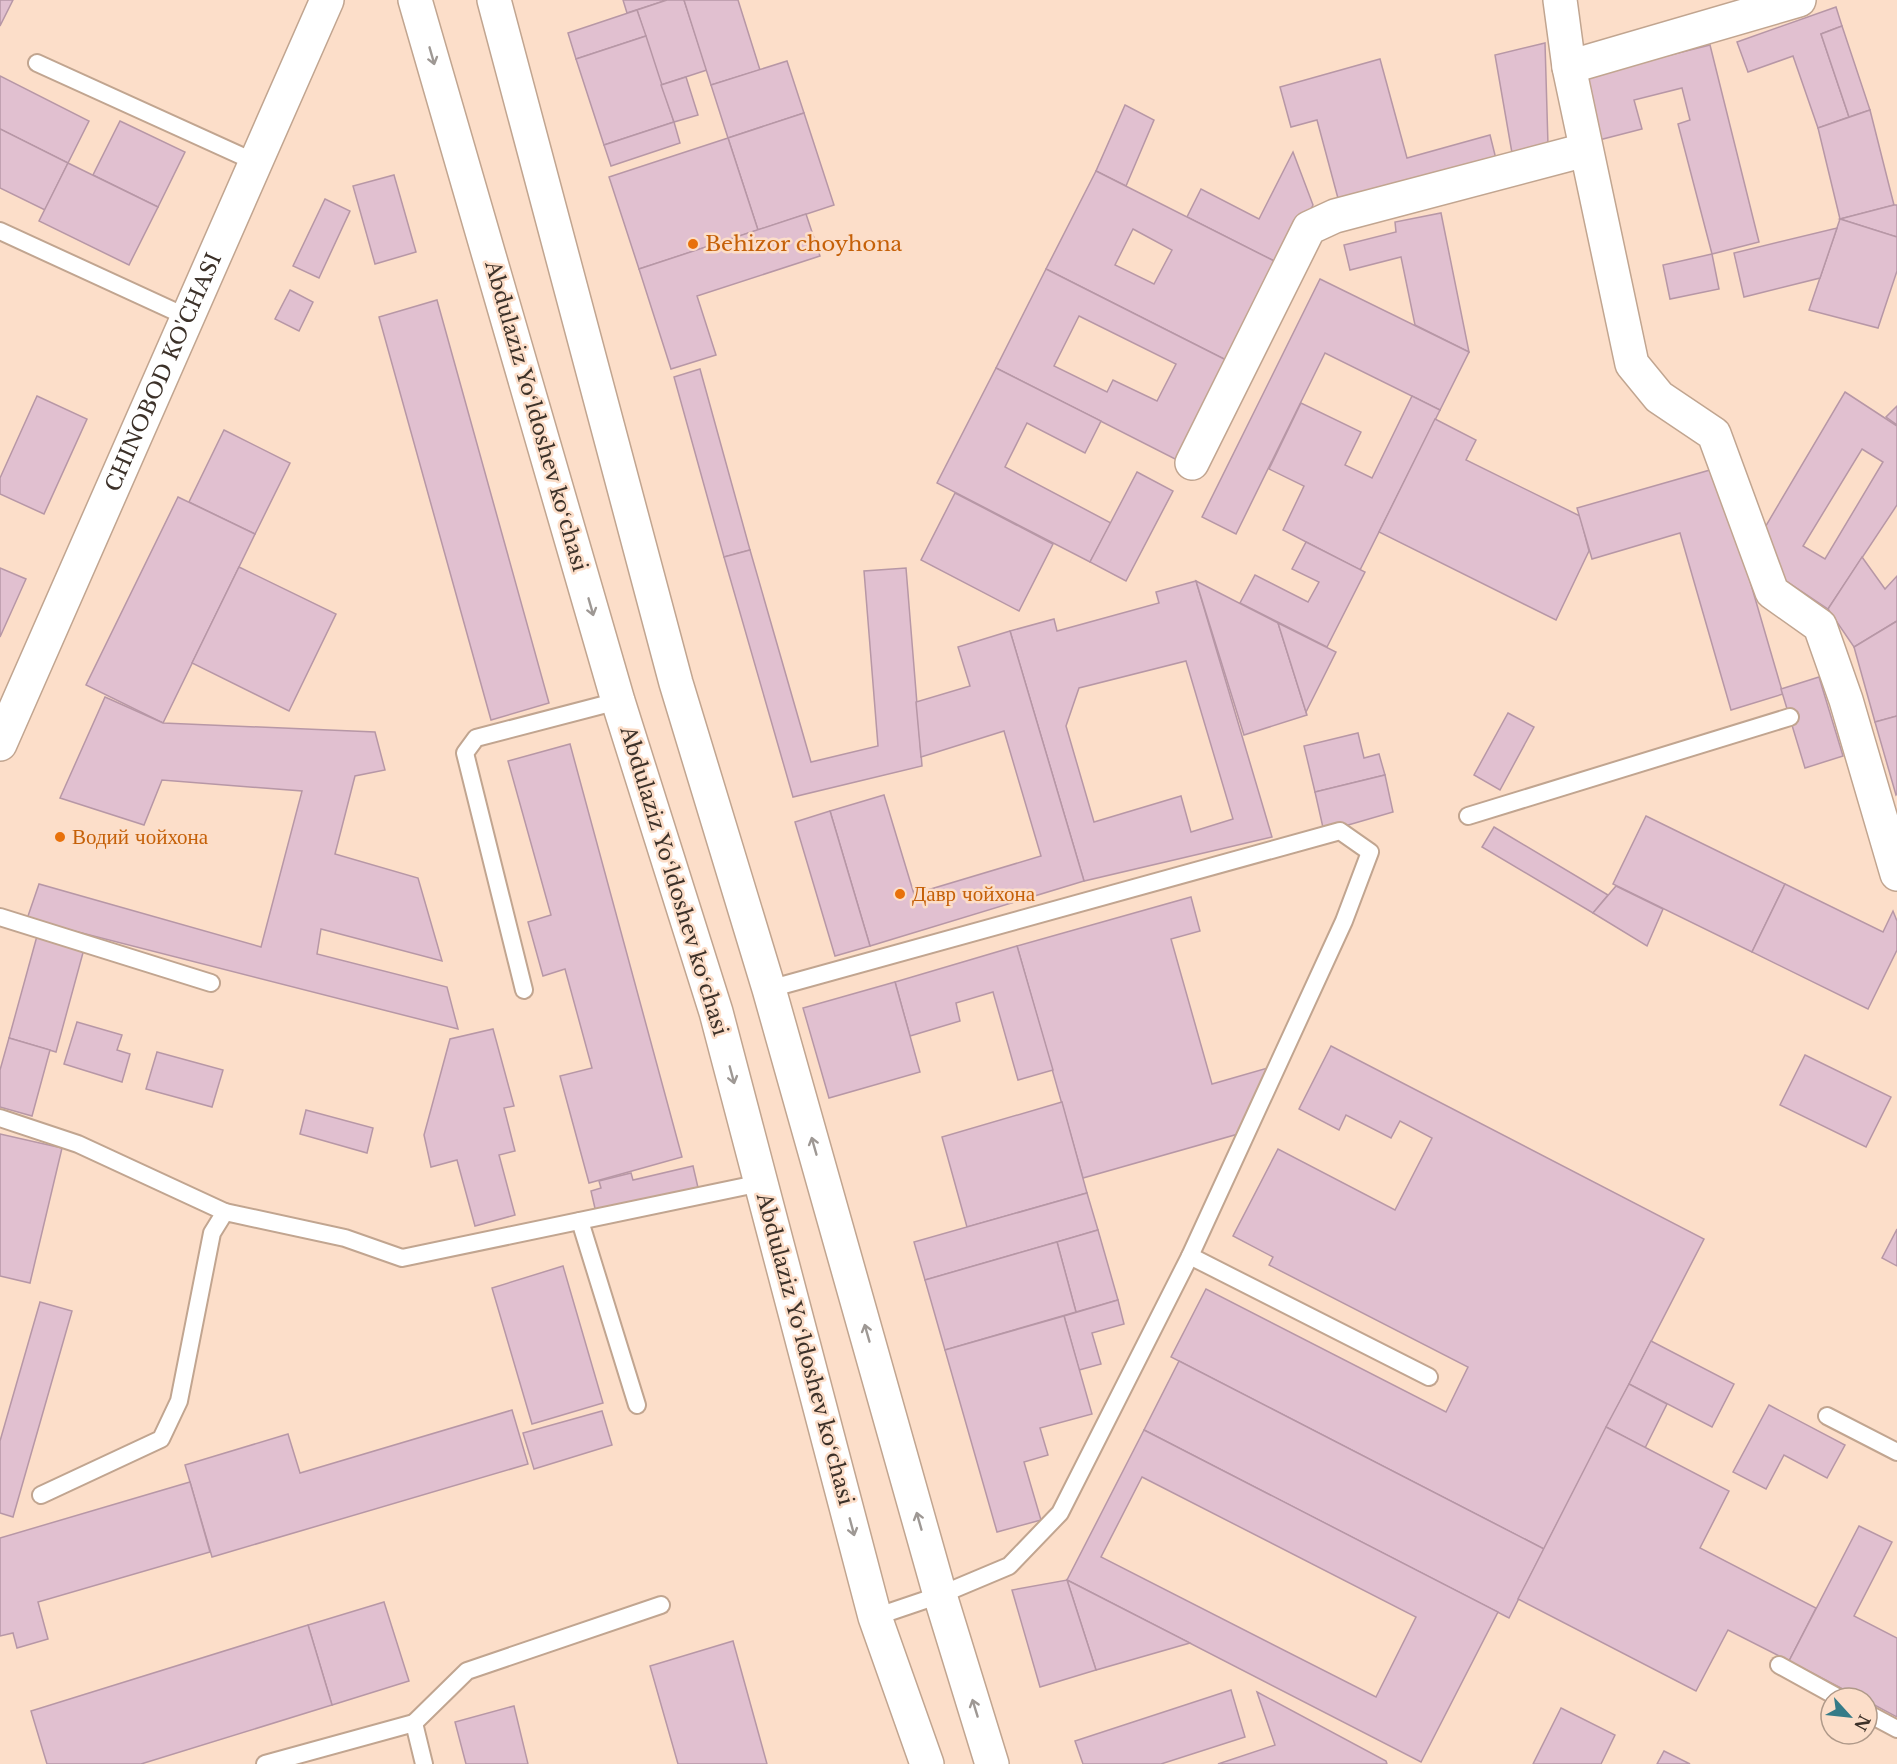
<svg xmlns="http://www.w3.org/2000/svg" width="1897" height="1764" font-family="'Libre Baskerville',serif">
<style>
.building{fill:#e1c0d0;stroke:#b797a6;stroke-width:1.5;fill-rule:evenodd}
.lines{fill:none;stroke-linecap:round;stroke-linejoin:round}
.lane-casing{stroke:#c1a590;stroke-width:20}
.street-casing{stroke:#c1a590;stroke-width:36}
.secondary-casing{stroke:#c1a590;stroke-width:36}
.lane{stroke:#fff;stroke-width:16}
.street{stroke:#fff;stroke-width:33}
.secondary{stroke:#fff;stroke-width:33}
.oneway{stroke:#9e9894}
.food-dot{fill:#e8710a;stroke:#fcdec9;stroke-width:2}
.labels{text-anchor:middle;stroke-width:5;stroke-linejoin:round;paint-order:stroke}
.food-label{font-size:21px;fill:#c56008;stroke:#fcdec9;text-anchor:start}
.street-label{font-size:21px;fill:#3c3129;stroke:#fcdec9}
</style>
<rect width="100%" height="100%" fill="#fcdec9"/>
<!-- building -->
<g class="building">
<path d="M0,0H13L0,26Z"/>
<path d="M623,0H667L627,13Z"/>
<path d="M667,0H684L707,70L661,85L637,10Z"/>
<path d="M684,0H738L760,70L711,85Z"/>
<path d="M1836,7L1842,26L1821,34L1849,117L1818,128L1793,56L1748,72L1737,42Z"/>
<path d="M637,10L646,36L576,59L568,33Z"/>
<path d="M1842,26L1870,110L1849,117L1821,34Z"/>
<path d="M646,36L674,122L604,145L576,59Z"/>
<path d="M1545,43L1548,145L1512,153L1495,55Z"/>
<path d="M1710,45L1759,242L1712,254L1678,124L1690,120L1682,88L1634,100L1642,129L1599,140L1582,77Z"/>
<path d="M1380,59L1407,158L1490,135L1496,159L1339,202L1317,120L1291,127L1280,87Z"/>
<path d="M787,61L804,113L728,138L711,85Z"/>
<path d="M0,76L89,121L68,163L0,129Z"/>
<path d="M686,77L698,115L674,122L661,85Z"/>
<path d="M1125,105L1154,120L1126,186L1096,171Z"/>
<path d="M1870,110L1894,205L1840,219L1818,128Z"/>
<path d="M804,113L834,205L758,230L728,138Z"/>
<path d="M120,121L185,152L158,207L93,175Z"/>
<path d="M674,122L680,143L611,166L604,145Z"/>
<path d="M0,129L68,163L45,210L0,188Z"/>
<path d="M728,138L758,230L639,269L609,177Z"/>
<path d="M1293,152L1313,205L1282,265L1187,217L1201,189L1259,219Z"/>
<path d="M68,163L158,207L129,265L39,221Z"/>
<path d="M1096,171L1282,265L1232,363L1046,269ZM1133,229L1172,250L1154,284L1115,265Z"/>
<path d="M394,175L416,252L375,264L353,186Z"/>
<path d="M325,199L350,211L319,278L293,266Z"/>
<path d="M1894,205H1897V237L1840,219Z"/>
<path d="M1441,213L1469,352L1415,325L1401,257L1350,270L1344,245L1396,232L1395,222Z"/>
<path d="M806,214L820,256L697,296L716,355L671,369L639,269Z"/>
<path d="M1840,219L1897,237V271L1878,328L1809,310Z"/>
<path d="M1837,228L1820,278L1744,297L1734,253Z"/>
<path d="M1712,254L1719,289L1670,299L1663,265Z"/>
<path d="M1046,269L1232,363L1181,462L996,368ZM1079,316L1176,364L1157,401L1113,380L1107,392L1054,366Z"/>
<path d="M1320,279L1469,352L1440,410L1325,353L1236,534L1202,517Z"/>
<path d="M290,290L313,302L299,331L275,319Z"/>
<path d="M437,300L549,703L491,720L379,317Z"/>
<path d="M996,368L1101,421L1085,453L1027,423L1005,467L1111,523L1090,562L937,483Z"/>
<path d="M700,369L750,550L724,557L674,377Z"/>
<path d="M1845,392L1897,426V505L1828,609L1777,575L1764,529ZM1862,449L1883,462L1825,559L1803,546Z"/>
<path d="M37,396L87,419L44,514L0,494V478Z"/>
<path d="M1412,396L1440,410L1360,570L1283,530L1304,486L1269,469L1301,403L1361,432L1345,465L1372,478Z"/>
<path d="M1897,406V425L1886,417Z"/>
<path d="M1435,419L1476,440L1466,460L1580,516L1589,551L1556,620L1379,532Z"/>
<path d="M224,430L290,463L255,534L189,502Z"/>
<path d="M1717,468L1783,694L1731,710L1680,533L1592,559L1577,508Z"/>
<path d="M1137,472L1173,491L1126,581L1090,562Z"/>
<path d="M955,493L1053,544L1019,611L921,560Z"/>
<path d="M178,497L255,534L163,723L86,685Z"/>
<path d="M1306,542L1365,572L1327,647L1240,603L1255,575L1308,602L1319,582L1292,569Z"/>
<path d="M750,550L811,762L878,746L864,571L906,568L922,766L793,797L724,557Z"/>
<path d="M1862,557L1885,589L1897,576V621L1854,647L1828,609Z"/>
<path d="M239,567L336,614L289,711L192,663Z"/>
<path d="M0,568L26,579L0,637Z"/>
<path d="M1196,581L1272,837L1084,881L1010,631L1054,619L1057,631L1159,603L1156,592ZM1186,661L1233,819L1191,832L1181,796L1094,822L1066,726L1079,688Z"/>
<path d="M1196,581L1278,623L1307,715L1244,735Z"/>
<path d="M1897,621V716L1875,722L1854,647Z"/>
<path d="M1278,623L1336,652L1306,712Z"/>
<path d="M1010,631L1084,881L870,946L830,811L884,795L914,894L1041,856L1004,731L921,757L916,702L970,686L958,647Z"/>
<path d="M1819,677L1843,756L1805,768L1781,689Z"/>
<path d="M105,697L163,723L375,732L385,770L355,776L335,854L418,878L442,961L321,929L317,954L447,987L458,1029L27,919L39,884L261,947L302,791L162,780L144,825L60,798Z"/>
<path d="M1508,713L1534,727L1500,790L1474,775Z"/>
<path d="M1897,716V794L1896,795L1875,722Z"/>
<path d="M1358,733L1364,758L1379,754L1385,775L1315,792L1304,746Z"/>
<path d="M570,744L682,1157L589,1183L560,1076L592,1068L565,969L543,976L528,922L551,915L508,761Z"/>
<path d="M1385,775L1393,812L1324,832L1315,792Z"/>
<path d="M830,811L870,946L835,956L795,822Z"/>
<path d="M1646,816L1785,884L1752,952L1613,884Z"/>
<path d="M1494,827L1608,895L1593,913L1482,847Z"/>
<path d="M1785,884L1883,932L1893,911L1897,921V950L1868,1009L1752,952Z"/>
<path d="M1616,886L1663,909L1647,946L1593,913Z"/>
<path d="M1191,897L1200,931L1171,939L1212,1084L1271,1067L1238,1134L1083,1178L1017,946Z"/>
<path d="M37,936L84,949L56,1052L9,1038Z"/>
<path d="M1017,946L1053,1070L1018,1080L993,992L956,1003L960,1021L910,1036L895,982Z"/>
<path d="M895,982L920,1072L829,1098L803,1008Z"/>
<path d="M77,1022L122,1035L117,1050L130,1054L122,1082L64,1064Z"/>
<path d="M493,1029L514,1106L504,1108L515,1151L499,1155L515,1215L475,1226L457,1160L431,1167L424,1135L450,1039Z"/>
<path d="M9,1038L50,1050L32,1116L0,1107V1070Z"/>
<path d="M1331,1046L1704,1239L1544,1549L1171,1357L1206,1289L1446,1412L1468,1367L1269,1265L1273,1257L1233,1236L1278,1149L1395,1210L1432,1138L1400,1121L1391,1138L1346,1115L1339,1130L1299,1109Z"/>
<path d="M157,1052L223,1070L212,1107L146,1089Z"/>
<path d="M1805,1055L1891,1097L1866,1147L1780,1105Z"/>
<path d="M1062,1102L1087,1193L967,1227L942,1137Z"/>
<path d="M306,1110L373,1128L367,1153L300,1134Z"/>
<path d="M0,1134L62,1148L30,1283L0,1276Z"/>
<path d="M693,1166L699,1192L597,1217L591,1191L601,1188L599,1181L631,1173L633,1180Z"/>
<path d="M1087,1193L1098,1230L925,1280L914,1242Z"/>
<path d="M1897,1229V1266L1882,1258Z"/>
<path d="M1098,1230L1118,1300L1076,1312L1057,1242Z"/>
<path d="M1057,1242L1076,1312L945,1350L925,1280Z"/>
<path d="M563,1266L603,1403L532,1424L492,1288Z"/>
<path d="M1118,1300L1124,1324L1092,1333L1101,1364L1079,1370L1064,1316Z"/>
<path d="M40,1302L72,1311L13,1517L0,1513V1441Z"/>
<path d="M1064,1316L1092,1414L1040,1428L1048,1455L1024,1462L1041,1520L997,1532L945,1350Z"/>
<path d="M1651,1341L1734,1384L1712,1427L1629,1384Z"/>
<path d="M1179,1361L1544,1549L1509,1618L1144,1430Z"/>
<path d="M1629,1384L1667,1404L1645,1448L1606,1427Z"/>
<path d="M1769,1405L1845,1445L1827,1478L1784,1455L1766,1489L1733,1472Z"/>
<path d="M512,1410L528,1464L212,1557L185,1465L288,1434L300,1473Z"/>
<path d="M602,1411L612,1445L534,1469L523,1433Z"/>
<path d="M1606,1427L1729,1491L1700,1548L1816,1608L1789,1661L1728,1630L1696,1691L1518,1599Z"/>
<path d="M1144,1430L1498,1612L1421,1762L1067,1580ZM1142,1477L1416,1617L1376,1697L1101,1557Z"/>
<path d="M190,1482L210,1552L38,1602L48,1639L17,1648L13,1633L0,1636V1538Z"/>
<path d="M1859,1526L1892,1542L1854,1616L1897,1638V1717L1867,1701V1698H1860L1789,1661Z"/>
<path d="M1067,1580L1190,1643L1096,1670Z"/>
<path d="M1067,1580L1096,1670L1040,1687L1012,1590Z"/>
<path d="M384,1602L409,1681L332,1705L308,1625Z"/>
<path d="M308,1625L332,1705L141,1764H47L31,1711Z"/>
<path d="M733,1641L767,1764H678L650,1666Z"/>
<path d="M1231,1690L1245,1737L1161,1764H1083L1075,1741Z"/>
<path d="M1257,1692L1386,1761L1387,1764H1218L1275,1745Z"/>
<path d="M514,1706L528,1764H466L455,1722Z"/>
<path d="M1561,1708L1615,1735L1601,1764H1533Z"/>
<path d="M1664,1751L1690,1764H1657Z"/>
</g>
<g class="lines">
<!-- lane casing -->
<g class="lane-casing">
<g id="lane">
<path d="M37,63L255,162"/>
<path d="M0,231L187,317"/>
<path d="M1468,816L1790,717"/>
<path d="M0,917L211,983"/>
<path d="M769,989L1340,831L1370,852L1344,921L1190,1256L1060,1513L1009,1566L940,1595L875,1617"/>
<path d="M524,990L465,753L476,738L618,701"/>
<path d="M0,1118L78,1144L225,1212"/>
<path d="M580,1221L637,1405"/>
<path d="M1190,1256L1429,1377"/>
<path d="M1827,1416L1897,1452"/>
<path d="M41,1495L161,1439L179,1401L212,1233L225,1212L345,1238L402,1258L761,1183"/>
<path d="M1779,1665L1839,1698"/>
<path d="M1867,1713L1897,1729"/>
<path d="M414,1723L467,1671L661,1605"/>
<path d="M265,1764L414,1723L424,1764"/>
</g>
</g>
<!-- street casing -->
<g class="street-casing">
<g id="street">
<path d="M1560,0L1569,67L1632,364L1659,397L1714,434L1772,592L1820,626L1846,700L1897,874"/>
<path d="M1569,67L1799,0"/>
<path d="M1192,463L1309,228L1335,216L1585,150"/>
</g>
</g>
<!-- secondary casing -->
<g class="secondary-casing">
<g id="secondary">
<path d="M415,0L618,701L716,1012L875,1617L927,1764"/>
<path d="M494,0L676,683L769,989L940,1595L992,1764"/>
<path id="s1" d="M0,744L327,0"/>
</g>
</g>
<!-- lane -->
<use href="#lane" class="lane"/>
<!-- street -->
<use href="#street" class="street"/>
<!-- secondary -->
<use href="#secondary" class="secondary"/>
</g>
<!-- one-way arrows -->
<defs><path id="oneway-shaft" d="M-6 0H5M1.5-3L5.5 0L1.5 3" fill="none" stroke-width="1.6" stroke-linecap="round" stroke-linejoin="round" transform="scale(1.5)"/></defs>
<g class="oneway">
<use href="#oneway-shaft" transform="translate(432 56) rotate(74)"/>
<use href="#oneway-shaft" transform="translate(591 607) rotate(74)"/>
<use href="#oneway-shaft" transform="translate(732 1075) rotate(75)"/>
<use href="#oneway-shaft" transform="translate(814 1146) rotate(-106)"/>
<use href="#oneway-shaft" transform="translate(867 1333) rotate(-106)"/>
<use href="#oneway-shaft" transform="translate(919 1521) rotate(-106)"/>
<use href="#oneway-shaft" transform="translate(852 1527) rotate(75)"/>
<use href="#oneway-shaft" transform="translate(975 1708) rotate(-107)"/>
</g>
<!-- markers -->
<g class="food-dot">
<circle cx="693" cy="244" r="6"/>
<circle cx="60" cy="837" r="6"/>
<circle cx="900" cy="894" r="6"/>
</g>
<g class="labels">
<!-- food labels -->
<g class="food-label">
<text x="705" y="251">Behizor choyhona</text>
<text x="72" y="844">Водий чойхона</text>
<text x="912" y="901">Давр чойхона</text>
</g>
<!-- street labels -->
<g class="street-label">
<text dy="7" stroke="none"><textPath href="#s1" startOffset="406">CHINOBOD KO'CHASI</textPath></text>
<text transform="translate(536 416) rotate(74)" y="7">Abdulaziz Yoʻldoshev koʻchasi</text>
<text transform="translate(674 881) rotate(73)" y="7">Abdulaziz Yoʻldoshev koʻchasi</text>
<text transform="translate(805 1349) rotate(75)" y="7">Abdulaziz Yoʻldoshev koʻchasi</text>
</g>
</g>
<!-- north arrow -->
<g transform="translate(1849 1716) rotate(117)"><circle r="28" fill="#fcdec9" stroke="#af9989" stroke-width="1.5"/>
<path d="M0-4.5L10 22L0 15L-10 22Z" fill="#357b88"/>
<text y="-9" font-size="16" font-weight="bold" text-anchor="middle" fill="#3c3129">N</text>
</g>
</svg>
